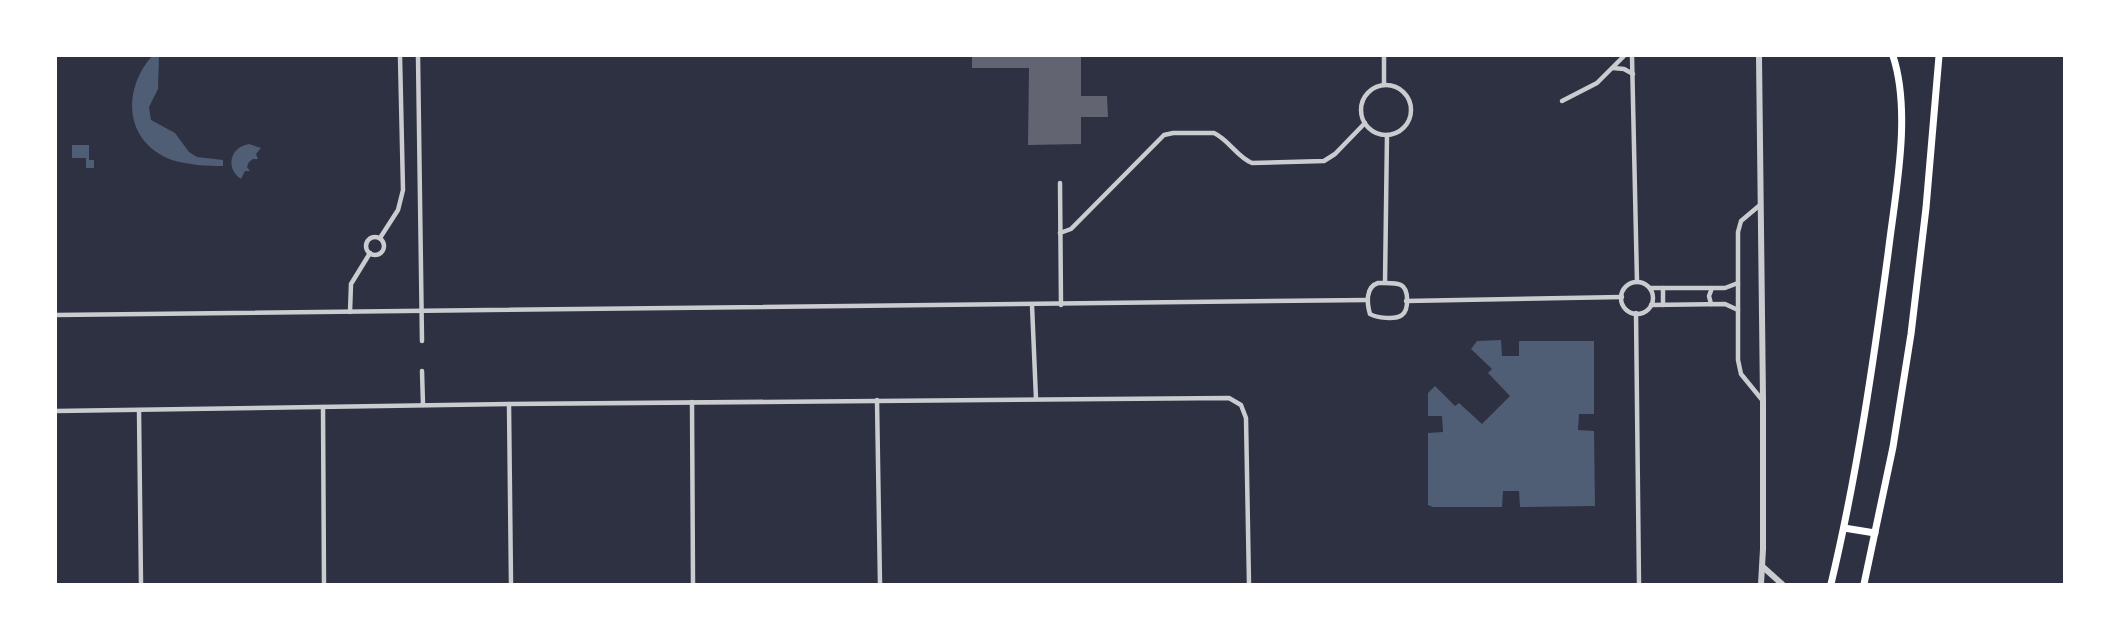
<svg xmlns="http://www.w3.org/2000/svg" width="2120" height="640" font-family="'Exo 2',sans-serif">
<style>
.water{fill:#4f5d75}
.building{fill:#626471}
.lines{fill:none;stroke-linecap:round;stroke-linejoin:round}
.minor{stroke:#caccd0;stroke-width:4.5}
.tertiary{stroke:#caccd0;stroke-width:6}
.secondary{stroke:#fff;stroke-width:7}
</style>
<rect width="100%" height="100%" fill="#2d3142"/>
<!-- water -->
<g class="water">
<path d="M152,56H159L158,89L149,107L151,120L175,133L189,152L197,157L223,160V166C207,166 188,165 172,160C124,142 122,90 152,56Z"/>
<path d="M249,144L261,148L256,154L258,159H253L249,162L247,167L250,171H245L241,179C225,168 230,147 249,144Z"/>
<path d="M72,145H89V160H94V168H86V158H72Z"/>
<path d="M1501,340L1502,356H1519V341H1594V414H1579L1578,430L1594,431L1595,506L1520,507L1519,491H1503L1502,507H1433L1428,505V433L1443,432L1442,416H1428V393L1435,386L1455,406L1459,403L1482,424L1510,396L1488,373L1492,369L1471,349L1477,341Z"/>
</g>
<!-- building -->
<path class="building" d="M972,56H1081V96H1107L1108,117H1081V144L1028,145L1029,68H972Z"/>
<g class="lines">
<!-- minor -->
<g class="minor">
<path d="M418,56L422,341"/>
<path d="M1384,56V85"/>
<path d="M1632,56L1637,282"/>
<path d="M1613,68L1624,69L1633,74"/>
<circle cx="1386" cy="110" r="25"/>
<path d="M1562,101L1597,83L1624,56"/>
<path d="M1060,183L1061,305"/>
<path d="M1760,205L1741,221L1738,232V360L1741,374L1763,401"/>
<path d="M1060,233L1071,229L1164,135L1173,133H1214C1229,140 1237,157 1252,163L1324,161L1335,154L1365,123"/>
<circle cx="375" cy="246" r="9"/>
<path d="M380,238L398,210L403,190L400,56"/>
<circle cx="1637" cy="298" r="16"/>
<path d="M1378,283C1384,283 1395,282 1401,285C1409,289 1409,310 1402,315C1396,320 1376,318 1370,314C1367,304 1365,287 1378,283Z"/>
<path d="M1385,283L1387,135"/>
<path d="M1650,288H1725L1738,283"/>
<path d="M1663,288V305"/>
<path d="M1406,301L1622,297"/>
<path d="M1711,304L1709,296L1712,288"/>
<path d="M1032,305L1036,399"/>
<path d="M1651,305L1725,304L1738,310"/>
<path d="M350,312L351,284L370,253"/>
<path d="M1636,313L1639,584"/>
<path d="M56,315L1368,300"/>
<path d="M422,371L423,405"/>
<path d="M877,400L880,584"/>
<path d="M692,402L693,584"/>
<path d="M509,404L511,584"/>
<path d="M323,407L324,584"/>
<path d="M139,410L141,584"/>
<path d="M56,411L509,404L1229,398L1241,405L1246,418L1249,584"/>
</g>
<!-- tertiary -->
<g class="tertiary">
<path d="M1759,56L1763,401V549L1761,584"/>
<path d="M1763,567L1782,584"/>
</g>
<!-- secondary -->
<g class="secondary">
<path d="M1844,528L1875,533"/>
<path d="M1831,584C1857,475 1873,365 1888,254C1895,194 1912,114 1893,56"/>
<path d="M1864,584L1893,447L1911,334L1926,208L1939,56"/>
</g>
</g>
<!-- border -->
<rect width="2120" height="640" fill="none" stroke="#ffffff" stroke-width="114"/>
</svg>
